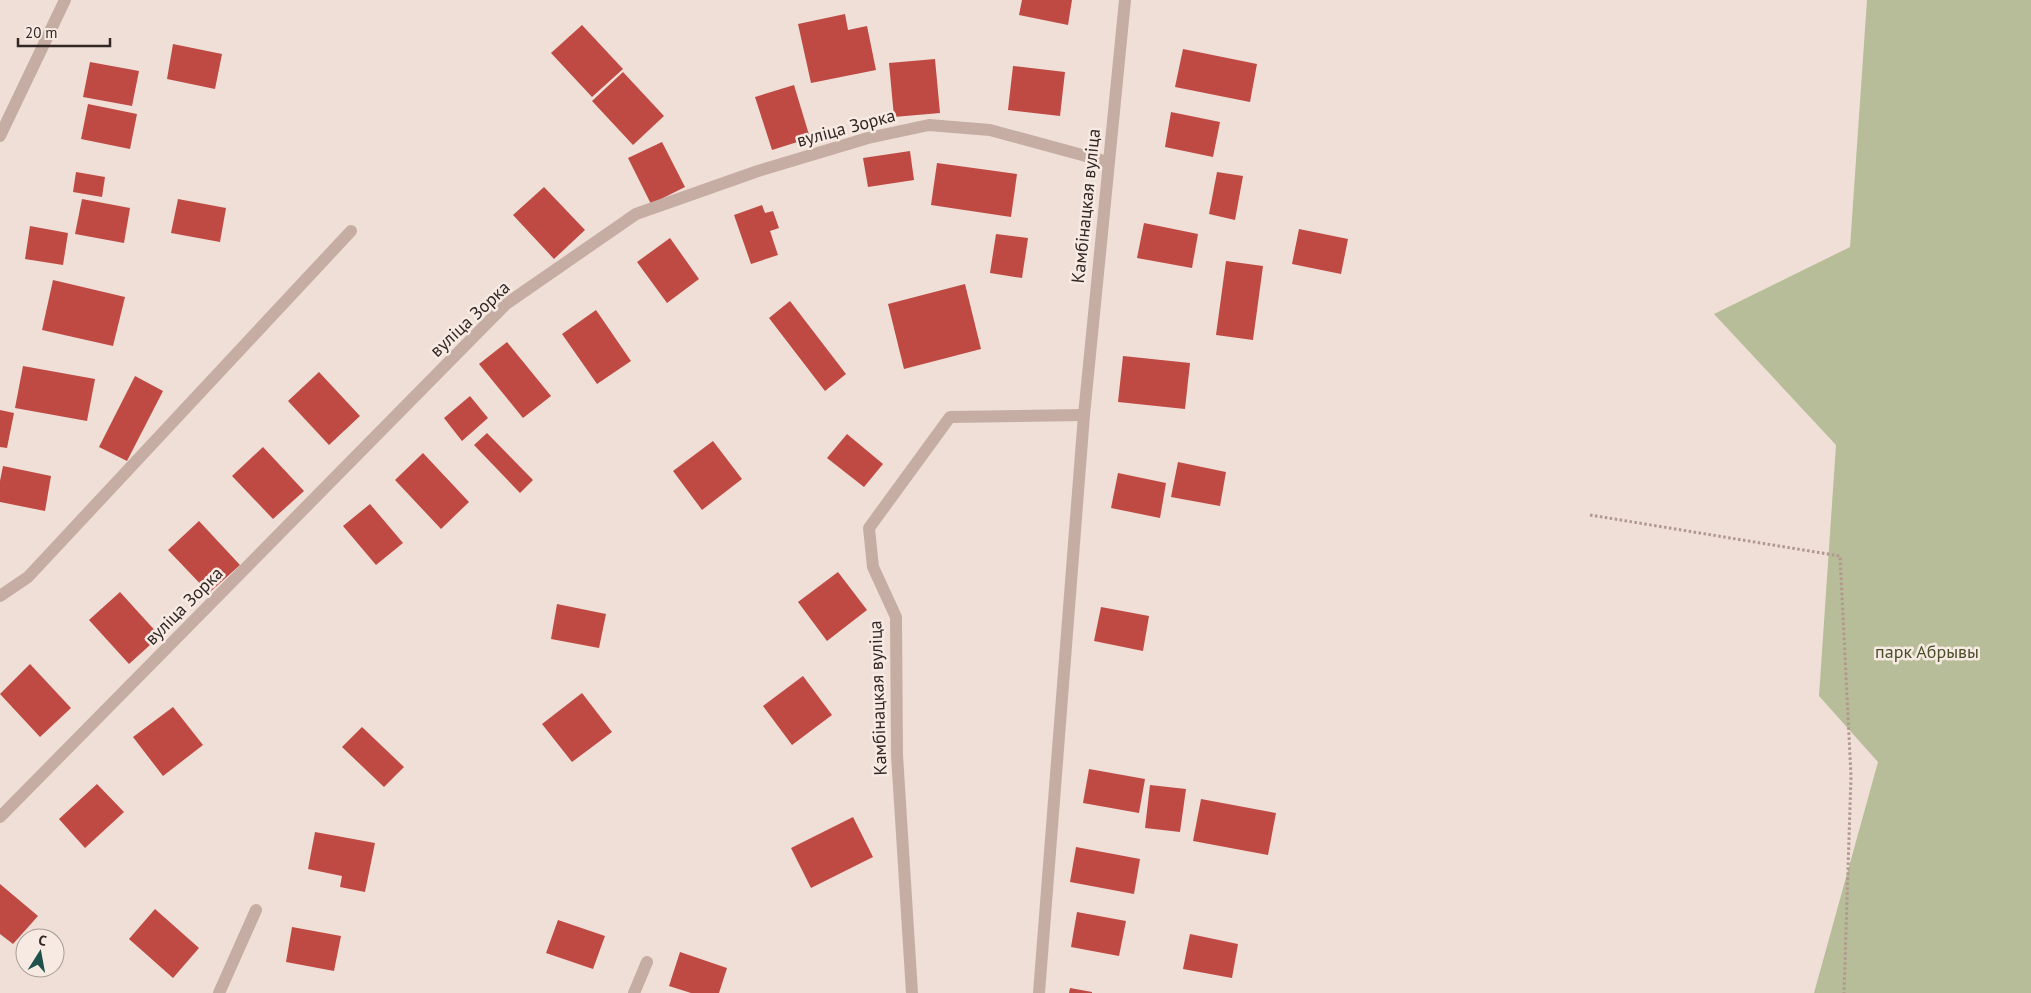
<svg xmlns="http://www.w3.org/2000/svg" width="2031" height="993" font-family="'PT Sans',sans-serif">
<style>
.green{fill:#b7bd98}
.building{fill:#bf4a44}
.lines{fill:none;stroke-linecap:round;stroke-linejoin:round}
.path{stroke:#b2978e;stroke-width:3;stroke-dasharray:2.5 2.5;stroke-linecap:butt}
.minor{stroke:#c6ada4;stroke-width:12}
.labels{text-anchor:middle;stroke-width:5;stroke-linejoin:round;paint-order:stroke}
.street-label{font-size:18px;fill:#322725;stroke:#f7eae3}
.park-label{font-size:18px;fill:#484f2a;stroke:#f7eae3}
</style>
<rect width="100%" height="100%" fill="#efdfd7"/>
<!-- green -->
<path class="green" d="M1867,0H2031V993H1814L1878,762L1819,696L1836,445L1714,314L1850,247Z"/>
<!-- building -->
<g class="building">
<path d="M1022,0H1072L1068,25L1019,15Z"/>
<path d="M845,14L848,30L867,26L876,70L811,83L798,24Z"/>
<path d="M582,25L623,69L592,97L551,53Z"/>
<path d="M173,44L222,54L215,89L167,79Z"/>
<path d="M1183,49L1257,64L1250,102L1175,87Z"/>
<path d="M935,59L940,113L894,117L889,63Z"/>
<path d="M90,62L139,71L132,106L83,97Z"/>
<path d="M1013,66L1065,72L1060,116L1008,110Z"/>
<path d="M623,72L664,116L633,145L592,101Z"/>
<path d="M794,85L810,138L772,150L755,97Z"/>
<path d="M88,104L137,114L130,149L81,139Z"/>
<path d="M1171,112L1220,122L1213,157L1165,147Z"/>
<path d="M662,142L685,187L651,204L628,158Z"/>
<path d="M910,151L914,180L868,187L863,158Z"/>
<path d="M937,163L1017,174L1011,217L931,205Z"/>
<path d="M76,172L105,177L102,197L73,192Z"/>
<path d="M1217,172L1243,176L1235,220L1209,214Z"/>
<path d="M544,187L585,230L554,259L513,215Z"/>
<path d="M82,199L130,208L124,243L75,234Z"/>
<path d="M178,199L226,208L220,242L171,233Z"/>
<path d="M762,205L765,213L773,211L779,228L770,231L778,255L751,264L734,215Z"/>
<path d="M1144,223L1198,234L1192,268L1137,258Z"/>
<path d="M30,226L68,233L63,265L25,259Z"/>
<path d="M1299,229L1348,239L1341,274L1292,264Z"/>
<path d="M996,234L1028,238L1022,278L990,273Z"/>
<path d="M670,238L699,279L667,303L637,262Z"/>
<path d="M1226,261L1263,266L1253,340L1216,335Z"/>
<path d="M53,280L125,297L113,346L42,330Z"/>
<path d="M965,284L981,349L904,369L888,304Z"/>
<path d="M790,301L846,374L825,391L769,318Z"/>
<path d="M596,310L631,361L597,384L562,334Z"/>
<path d="M507,342L551,396L523,418L479,364Z"/>
<path d="M1123,356L1190,363L1185,409L1118,402Z"/>
<path d="M23,366L95,379L87,421L15,408Z"/>
<path d="M319,372L360,416L329,445L288,401Z"/>
<path d="M135,376L163,391L127,461L99,447Z"/>
<path d="M470,396L488,418L462,441L444,418Z"/>
<path d="M0,410L14,413L7,448L0,447Z"/>
<path d="M487,433L533,480L520,493L474,445Z"/>
<path d="M847,434L883,464L864,487L827,458Z"/>
<path d="M713,441L742,479L702,510L673,471Z"/>
<path d="M263,447L304,491L273,519L232,476Z"/>
<path d="M423,453L469,502L441,529L395,480Z"/>
<path d="M1178,462L1226,472L1220,506L1171,497Z"/>
<path d="M3,466L51,476L45,511L0,502V481Z"/>
<path d="M1118,473L1166,483L1160,518L1111,508Z"/>
<path d="M370,504L403,543L376,565L343,526Z"/>
<path d="M199,521L240,565L209,593L168,550Z"/>
<path d="M838,572L867,610L827,641L798,602Z"/>
<path d="M120,592L160,636L129,664L89,620Z"/>
<path d="M557,604L606,614L599,648L551,639Z"/>
<path d="M1101,607L1149,616L1143,651L1094,641Z"/>
<path d="M30,664L71,708L40,737L0,694Z"/>
<path d="M803,676L832,715L792,745L763,706Z"/>
<path d="M582,693L612,732L572,762L542,724Z"/>
<path d="M173,707L203,745L163,776L133,737Z"/>
<path d="M362,727L404,767L384,787L342,747Z"/>
<path d="M1089,769L1145,779L1139,813L1083,803Z"/>
<path d="M97,784L124,812L85,848L59,819Z"/>
<path d="M1150,785L1186,789L1180,832L1145,828Z"/>
<path d="M1201,799L1276,813L1268,855L1193,841Z"/>
<path d="M853,817L873,857L811,888L791,848Z"/>
<path d="M315,832L375,843L365,892L340,887L342,876L308,869Z"/>
<path d="M1076,847L1140,859L1134,894L1070,882Z"/>
<path d="M0,884L38,916L13,944L0,934Z"/>
<path d="M155,909L199,948L173,978L129,939Z"/>
<path d="M1077,912L1126,921L1119,956L1071,947Z"/>
<path d="M558,920L605,936L593,969L546,953Z"/>
<path d="M292,927L341,936L334,971L286,962Z"/>
<path d="M1190,934L1238,944L1232,978L1183,969Z"/>
<path d="M680,952L727,968L719,993H691L669,986Z"/>
<path d="M1070,988L1092,992V993H1069Z"/>
</g>
<g class="lines">
<!-- path -->
<path class="path" d="M1590,515L1840,556L1851,776L1844,993"/>
<!-- minor -->
<g class="minor">
<path d="M0,136L65,0"/>
<path d="M0,596L28,577L351,231"/>
<path d="M0,817L506,304L636,214L758,171L868,138L929,125L990,130L1108,162"/>
<path d="M219,993L256,910"/>
<path d="M634,993L647,962"/>
<path d="M912,993L897,755L896,617L873,567L869,528L950,417L1084,415"/>
<path d="M1039,993L1084,415L1125,0"/>
</g>
</g>
<g class="labels">
<!-- street labels -->
<g class="street-label">
<text transform="translate(846 128) rotate(-15)" y="6">вуліца Зорка</text>
<text transform="translate(1086 206) rotate(-84)" y="6">Камбінацкая вуліца</text>
<text transform="translate(470 319) rotate(-43)" y="6">вуліца Зорка</text>
<text transform="translate(184 606) rotate(-45)" y="6">вуліца Зорка</text>
<text transform="translate(878 698) rotate(-92)" y="6">Камбінацкая вуліца</text>
</g>
<!-- park labels -->
<g class="park-label">
<text x="1927" y="658">парк Абрывы</text>
</g>
</g>
<!-- north arrow -->
<g transform="translate(40 953) rotate(11)"><circle r="24" fill="#f7eae3" stroke="#a89c97"/>
<path d="M0-4L9 19L0 12L-9 19Z" fill="#1d514a"/>
<text y="-8" font-size="14" font-weight="bold" text-anchor="middle" fill="#322725">С</text>
</g>
<!-- scale -->
<path d="M18 38v8h92v-8" fill="none" stroke="#322725" stroke-width="2.5"/>
<text x="25" y="38" font-size="15" fill="#322725" stroke="#f7eae3" stroke-width="4" paint-order="stroke">20 m</text>
</svg>
